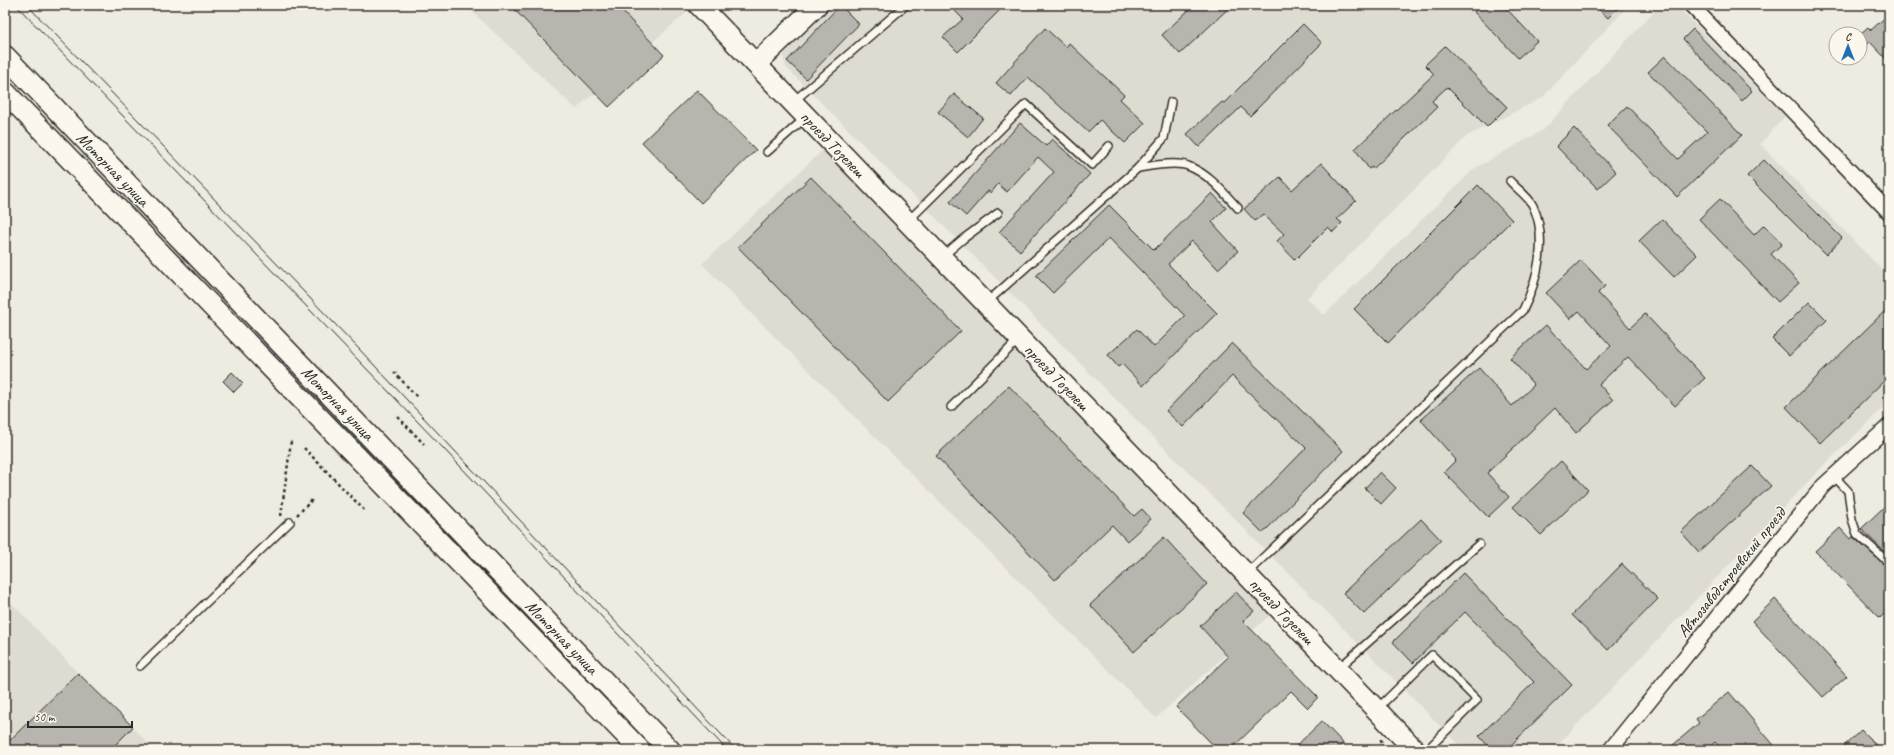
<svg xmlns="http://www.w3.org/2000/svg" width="1894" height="755" font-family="Caveat,sans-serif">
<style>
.built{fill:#dedbd1}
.building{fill:#b8b5ae;stroke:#2b2b2b}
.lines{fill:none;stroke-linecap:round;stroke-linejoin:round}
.lane-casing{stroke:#2b2b2b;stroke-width:10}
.street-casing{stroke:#2b2b2b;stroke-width:17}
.secondary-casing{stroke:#2b2b2b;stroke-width:23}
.path{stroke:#2b2b2b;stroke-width:2.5;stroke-dasharray:3 3;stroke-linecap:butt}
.lane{stroke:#fbf7ec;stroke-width:7}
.street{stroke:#fbf7ec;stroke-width:14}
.secondary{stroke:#fbf7ec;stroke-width:20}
.tram{stroke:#2b2b2b;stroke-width:1}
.labels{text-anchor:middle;stroke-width:3;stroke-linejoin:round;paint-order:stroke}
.street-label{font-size:17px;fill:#2b2b2b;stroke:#fbf7ec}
</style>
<rect width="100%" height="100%" fill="#eeebe0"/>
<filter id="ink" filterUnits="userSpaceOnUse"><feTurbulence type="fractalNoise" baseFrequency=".025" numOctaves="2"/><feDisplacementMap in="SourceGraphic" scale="8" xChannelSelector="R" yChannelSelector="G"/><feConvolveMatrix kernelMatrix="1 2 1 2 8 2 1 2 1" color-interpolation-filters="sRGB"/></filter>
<g filter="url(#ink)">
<!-- built -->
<g class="built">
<path d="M465,5H679L686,13L576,109Z"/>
<path d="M829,5H1629L1542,98L1467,136L1307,298L1324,315L1474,169L1543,130L1660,5H1676L1785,116L1760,144L1889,277V402L1819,470L1553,750H1464L786,67L783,56L788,45Z"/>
<path d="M824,149L1272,613L1156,718L702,264Z"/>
<path d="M5,596L78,673L155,750H5Z"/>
</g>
<!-- building -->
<g class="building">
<path d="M510,5H616L664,55L609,107Z"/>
<path d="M840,5L859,24L806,79L787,61Z"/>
<path d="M949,5H1005L958,52L943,37L963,19Z"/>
<path d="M1194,5H1232L1180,54L1162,35Z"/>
<path d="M1481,5H1503L1537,41L1518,58L1474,12Z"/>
<path d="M1594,5H1621L1608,18Z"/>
<path d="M1889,14V62L1870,42L1860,51V34L1868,27L1871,30Z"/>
<path d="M1303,24L1322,43L1250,116L1241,107L1199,147L1187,134L1222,102L1224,103Z"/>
<path d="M1045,28L1066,47L1069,43L1124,95L1120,99L1145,123L1125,143L1100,120L1088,132L1028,77L1011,96L996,83Z"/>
<path d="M1693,29L1752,91L1742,101L1683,39Z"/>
<path d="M1445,46L1507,107L1487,127L1447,87L1432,101L1437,107L1373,169L1372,167L1369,169L1355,149L1434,74L1425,65Z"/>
<path d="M1665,56L1742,135L1677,197L1607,125L1627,106L1678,159L1707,132L1648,72Z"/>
<path d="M697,90L756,150L701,203L642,142Z"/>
<path d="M954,94L983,118L968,137L938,112Z"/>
<path d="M1020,123L1046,146L1052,139L1090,174L1020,251L999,232L1054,172L1038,157L1007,192L998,184L991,193L988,191L966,216L950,202Z"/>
<path d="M1574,128L1616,172L1598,189L1556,146Z"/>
<path d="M1764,160L1842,238L1826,255L1747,176Z"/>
<path d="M1321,163L1356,201L1337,219L1342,223L1333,232L1328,227L1295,260L1277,241L1284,234L1263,214L1255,221L1244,209L1280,177L1292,190Z"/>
<path d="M811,177L961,331L888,402L738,247Z"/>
<path d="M1478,185L1512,220L1388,343L1354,309Z"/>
<path d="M1212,193L1226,208L1212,222L1238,251L1218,269L1192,241L1168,264L1217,313L1143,386L1122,364L1118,367L1108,355L1137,329L1154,347L1185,316L1109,238L1053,293L1036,276L1109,205L1154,250Z"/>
<path d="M1720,199L1754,235L1764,225L1782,244L1771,254L1799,283L1778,302L1699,219Z"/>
<path d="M1662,219L1697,255L1674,277L1639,241Z"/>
<path d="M1581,260L1605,286L1598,293L1630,328L1645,314L1705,378L1675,406L1628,357L1599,384L1613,400L1576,433L1555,408L1487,473L1509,497L1488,517L1444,472L1456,460L1421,420L1479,368L1512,406L1534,385L1510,358L1546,325L1586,369L1611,346L1579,311L1570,319L1546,293Z"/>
<path d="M1809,302L1827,320L1789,356L1772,339Z"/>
<path d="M1889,307V376L1820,443L1786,407Z"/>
<path d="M1232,343L1343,451L1263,533L1243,513L1306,448L1232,376L1183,427L1166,411Z"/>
<path d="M232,372L243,383L234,392L223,381Z"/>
<path d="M1009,386L1134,516L1142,509L1151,519L1127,541L1112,525L1055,580L936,456Z"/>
<path d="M1561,461L1588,490L1541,535L1513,507Z"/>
<path d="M1752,466L1771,486L1699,552L1681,532Z"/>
<path d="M1380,472L1396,488L1381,504L1365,488Z"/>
<path d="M1889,502V556L1861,529Z"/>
<path d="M1421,519L1441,540L1364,614L1343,593Z"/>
<path d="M1840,528L1850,539L1853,537L1889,568V609L1880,618L1815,551Z"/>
<path d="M1164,537L1207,584L1134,652L1090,605Z"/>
<path d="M1622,564L1658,599L1608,650L1572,615Z"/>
<path d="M1463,573L1572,685L1506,750H1492L1479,736L1534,682L1465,612L1413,663L1393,642Z"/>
<path d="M1236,592L1254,611L1243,621L1318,697L1308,708L1291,691L1230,750H1218L1176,707L1228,657L1200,626Z"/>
<path d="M1775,599L1847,676L1823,697L1752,621Z"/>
<path d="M78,673L133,727L110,750H5V745Z"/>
<path d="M1729,692L1778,750H1722L1715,742L1706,750H1667L1699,723L1696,719Z"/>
<path d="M1322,721L1343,743L1337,750H1292Z"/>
<path d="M1861,730L1881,750H1840Z"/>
</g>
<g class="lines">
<!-- lane casing -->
<g class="lane-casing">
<g id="lane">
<path d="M794,101L906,5"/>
<path d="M767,152L805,118"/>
<path d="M1138,168L1164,138L1171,102"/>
<path d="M909,220L1026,104L1092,165L1109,146"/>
<path d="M943,256L963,239L998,213"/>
<path d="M986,303L1138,168C1151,166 1176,161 1188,166C1209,174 1223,192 1238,208"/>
<path d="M951,407L1019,339"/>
<path d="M1834,476L1848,491L1852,519L1857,534L1889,563"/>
<path d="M1246,574L1523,310C1538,280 1548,238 1533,206C1529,197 1517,189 1510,181"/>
<path d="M140,666L290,522"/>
<path d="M1339,668L1479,544"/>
<path d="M1378,708L1432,655L1477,700L1427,750"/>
</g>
</g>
<!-- street casing -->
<g class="street-casing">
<g id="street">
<path d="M1691,5L1889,212"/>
<path d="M1610,750L1823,486L1889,426"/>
</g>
</g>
<!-- secondary casing -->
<g class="secondary-casing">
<g id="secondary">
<path d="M699,5L1415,750"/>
<path d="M5,56L670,750"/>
<path d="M756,64L817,5"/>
<path d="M5,92L640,750"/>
</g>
</g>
<!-- path -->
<g class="path">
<path d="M394,372L418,398"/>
<path d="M398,417L424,444"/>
<path d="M304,448L364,510"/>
<path d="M297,515L313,499"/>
<path d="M281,516L291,441"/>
<path d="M1381,739L1382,750"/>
</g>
<!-- lane -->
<use href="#lane" class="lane"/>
<!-- street -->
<use href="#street" class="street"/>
<!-- secondary -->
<use href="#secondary" class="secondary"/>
<!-- tram -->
<g class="tram">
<path d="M16,5L443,448L727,750"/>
<path d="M27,5L360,350L736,750"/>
</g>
</g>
</g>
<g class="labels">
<!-- street labels -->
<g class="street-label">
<text transform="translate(833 144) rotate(46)" y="6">проезд Тозелеш</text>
<text transform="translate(113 169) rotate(46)" y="6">Моторная улица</text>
<text transform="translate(1057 377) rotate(46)" y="6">проезд Тозелеш</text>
<text transform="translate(338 403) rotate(46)" y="6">Моторная улица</text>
<text transform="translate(1731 572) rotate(-51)" y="6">Автозаводстроевский проезд</text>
<text transform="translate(1282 611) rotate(46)" y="6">проезд Тозелеш</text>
<text transform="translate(562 637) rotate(46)" y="6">Моторная улица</text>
</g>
</g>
<!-- margin -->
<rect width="1894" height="755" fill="none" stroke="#fbf7ec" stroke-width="20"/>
<rect x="10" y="10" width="1874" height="735" fill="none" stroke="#2b2b2b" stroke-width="1.5" filter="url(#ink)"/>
<!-- north arrow -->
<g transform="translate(1848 46)"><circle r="19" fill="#fbf7ec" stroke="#a8a59f"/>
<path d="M0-3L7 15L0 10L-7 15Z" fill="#1f6fb2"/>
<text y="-6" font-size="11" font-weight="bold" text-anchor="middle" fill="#2b2b2b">С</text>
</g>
<!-- scale -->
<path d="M28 721v6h104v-6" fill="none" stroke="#2b2b2b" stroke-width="2"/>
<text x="34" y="721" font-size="12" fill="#2b2b2b" stroke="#fbf7ec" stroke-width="3" paint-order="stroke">50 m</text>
</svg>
